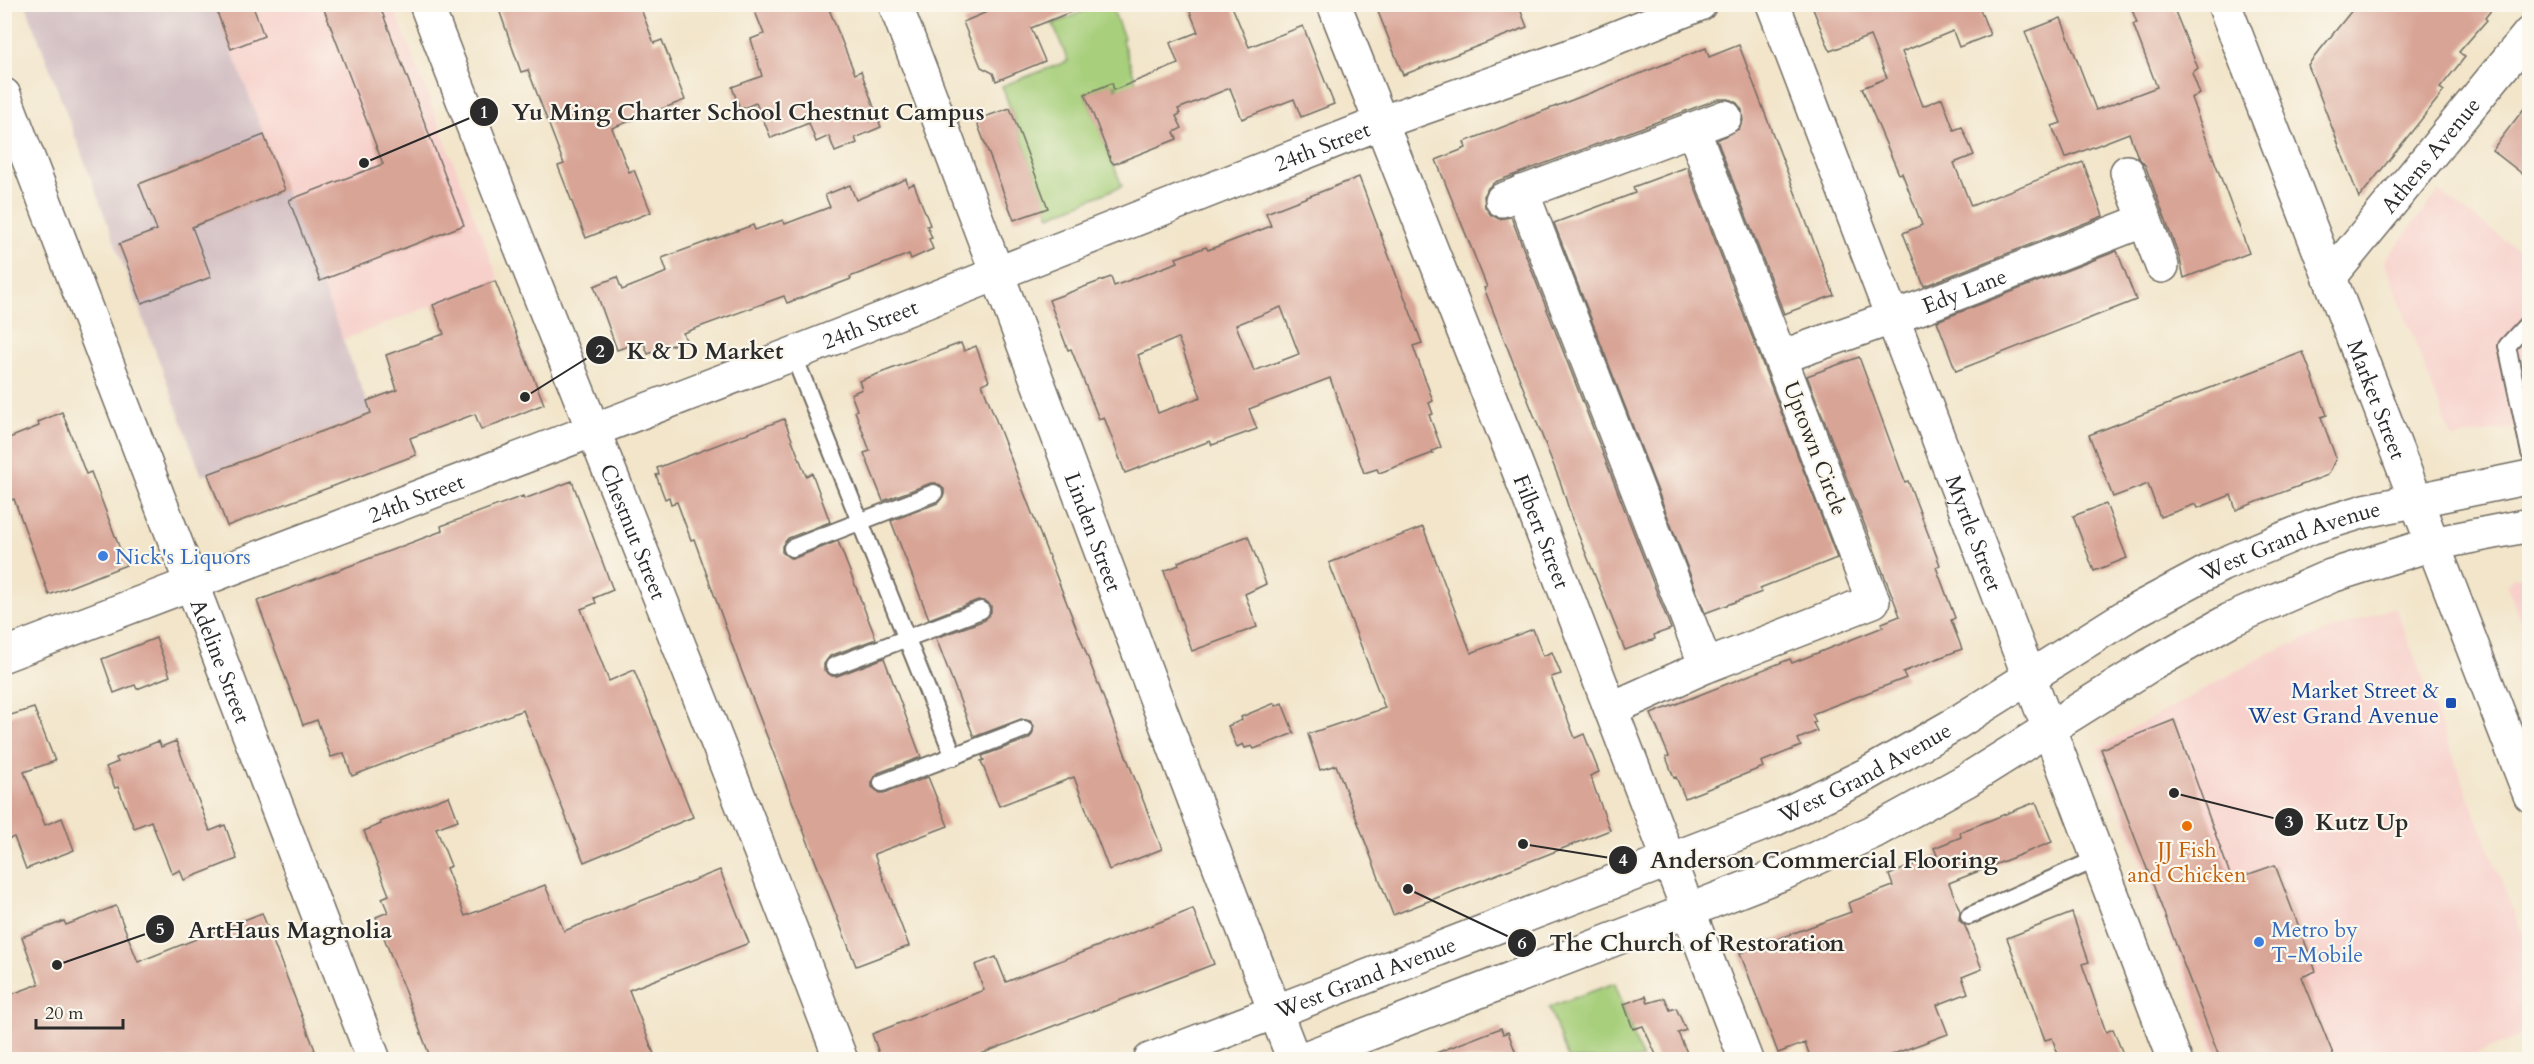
<svg xmlns="http://www.w3.org/2000/svg" width="2534" height="1064" font-family="Cardo,serif">
<style>
.built{fill:#f7d0cb}
.industrial{fill:#d2bec2}
.green{fill:#a7cf7b;stroke:#697d53;stroke-width:1.5}
.building{fill:#d8a496;fill-rule:evenodd}
.lines{fill:none;stroke-linecap:round;stroke-linejoin:round}
.service-casing{stroke:#716c63;stroke-width:20}
.minor-casing{stroke:#716c63;stroke-width:36}
.secondary-casing{stroke:#716c63;stroke-width:36}
.primary-casing{stroke:#716c63;stroke-width:36}
.service{stroke:#fff;stroke-width:16}
.minor{stroke:#fff;stroke-width:33}
.secondary{stroke:#fff;stroke-width:33}
.primary{stroke:#fff;stroke-width:33}
.shop-dot{fill:#3f7fe0;stroke:#fbf7ec;stroke-width:2}
.transit-dot{fill:#1a4fb4;stroke:#fbf7ec;stroke-width:2}
.food-dot{fill:#e8710a;stroke:#fbf7ec;stroke-width:2}
.labels{text-anchor:middle;stroke-width:4.5;stroke-linejoin:round;paint-order:stroke}
.street-label{font-size:22px;fill:#2b2b2b;stroke:#fbf7ec}
.shop-label{font-size:22px;fill:#366cbe;stroke:#fbf7ec;text-anchor:start}
.transit-label{font-size:22px;fill:#164399;stroke:#fbf7ec;text-anchor:end}
.food-label{font-size:22px;fill:#c56008;stroke:#fbf7ec}
.leader{fill:none;stroke:#2b2b2b;stroke-width:2}
.callout-dot{fill:#2b2b2b;stroke:#fbf7ec;stroke-width:2}
.mark-label{font-size:18px;text-anchor:middle;font-weight:bold;fill:#fff}
.callout-label{font-size:24px;text-anchor:middle;font-weight:bold;fill:#2b2b2b;stroke:#fbf7ec;stroke-width:4.5;stroke-linejoin:round;paint-order:stroke}
</style>
<rect width="100%" height="100%" fill="#fbf7ec"/>
<filter id="ink" filterUnits="userSpaceOnUse"><feTurbulence type="fractalNoise" baseFrequency=".0167" numOctaves="2"/><feDisplacementMap in="SourceGraphic" scale="12" xChannelSelector="R" yChannelSelector="G"/><feConvolveMatrix kernelMatrix="1 2 1 2 8 2 1 2 1" color-interpolation-filters="sRGB"/></filter>
<filter id="wash" filterUnits="userSpaceOnUse"><feTurbulence type="fractalNoise" baseFrequency=".008" numOctaves="4" result="noise"/><feDisplacementMap in="SourceGraphic" scale="24" xChannelSelector="R" yChannelSelector="G"/><feGaussianBlur stdDeviation="1.35" result="paint"/><feColorMatrix in="noise" values="0 0 0 0 0 0 0 0 0 0 0 0 0 0 0 0 0 1.4 0 .05"/><feComposite in="paint" operator="in"/></filter>
<g filter="url(#wash)">
<rect width="100%" height="100%" fill="#f2e5ca"/>
<!-- built -->
<g class="built">
<path d="M214,5H393L499,280L342,340Z"/>
<path d="M2439,191L2529,258V425L2452,439L2384,261Z"/>
<path d="M2529,575H2530L2529,645L2507,586L2512,578Z"/>
<path d="M2395,607L2529,951V1032L2466,1059H2216L2097,748L2271,652Z"/>
</g>
<!-- industrial -->
<path class="industrial" d="M26,5H214L371,413L202,476Z"/>
<!-- green -->
<g class="green">
<path d="M1099,5H1111L1124,38L1122,40L1138,87L1123,97L1115,84L1116,96L1111,84L1085,94L1122,186L1050,216L1002,86L1068,61L1053,24Z"/>
<path d="M1615,983L1642,1059H1568L1549,1007Z"/>
</g>
<g id="blocks">
<!-- building -->
<g class="building">
<path d="M214,4H252L264,36L231,49Z"/>
<path d="M322,4H379L464,225L320,281L289,200L383,164Z"/>
<path d="M497,4H639L654,43L662,40L685,100L612,128L629,172L634,170L651,212L586,238L558,166L564,164L528,70L521,72Z"/>
<path d="M752,4H827L855,74L861,71L881,127L855,138L857,143L835,152L829,136L816,142L809,123L771,138L756,103L740,109L732,87L762,76L751,39L764,34Z"/>
<path d="M984,4H1086V6L1031,28L1045,61L996,81L993,73L981,67L963,22L987,12Z"/>
<path d="M1187,4H1231L1249,47L1303,26L1334,104L1301,117L1294,99L1242,119L1230,88L1178,109L1180,114L1176,116L1182,128L1174,132L1177,139L1114,164L1111,161L1085,94L1112,83L1114,90L1178,64L1170,43L1198,32Z"/>
<path d="M1375,4H1518L1527,27L1403,75Z"/>
<path d="M1811,4H1978L1990,35L1959,47L1953,31L1902,52L1923,106L1942,98L1954,130L1962,127L1974,155L1954,163L1971,206L2083,162L2103,216L1924,286L1903,233L1922,225L1902,173L1899,174L1862,88L1887,78L1870,36L1830,51Z"/>
<path d="M2130,4H2172L2198,68L2192,73L2200,94L2191,98L2249,253L2184,278L2180,259L2145,165L2138,157L2129,133L2065,158L2052,126L2061,123L2025,32L2061,18L2096,110L2157,87L2133,24L2137,23Z"/>
<path d="M2357,4H2496L2485,18L2487,20L2459,52L2465,57L2440,88L2444,91L2359,198L2308,65Z"/>
<path d="M1739,45L1834,295L1784,314L1717,140L1739,129L1743,121L1742,110L1737,103L1729,99H1718L1495,182L1488,188L1484,196L1485,207L1491,215L1499,219L1511,217L1671,629L1654,635L1655,639L1625,650L1572,519L1561,484L1484,288L1487,287L1436,160L1466,148L1464,142L1706,48L1709,57Z"/>
<path d="M2529,102V179L2492,150Z"/>
<path d="M1010,108L1048,208L1014,220L976,120Z"/>
<path d="M264,135L285,190L192,227L211,277L142,303L119,244L157,230L139,184Z"/>
<path d="M1687,167L1837,558L1760,588L1762,592L1705,613L1554,223L1635,193L1633,187Z"/>
<path d="M1359,177L1422,343L1413,346L1433,401L1429,403L1433,414L1429,415L1441,447L1432,451L1433,453L1379,473L1377,469L1364,473L1330,378L1249,409L1257,429L1212,445L1210,441L1125,473L1104,417L1099,419L1071,349L1068,350L1049,300L1111,277L1114,286L1178,262L1176,258L1206,247L1208,250L1271,226L1266,213ZM1281,307L1299,354L1254,371L1236,325ZM1178,338L1201,397L1158,413L1138,355Z"/>
<path d="M906,179L908,186L914,184L930,225L927,226L932,238L929,239L933,249L911,259L909,254L850,277L851,279L787,303L784,296L683,333L686,340L648,354L643,341L617,350L594,286L617,277L622,290L667,272L662,258L753,225L755,230L783,220L785,224L830,207L825,195L850,185L856,200Z"/>
<path d="M2117,251L2136,300L1956,371L1937,321Z"/>
<path d="M495,281L544,404L481,430L475,414L410,438L416,455L227,526L208,474L371,413L367,401L397,390L386,355L444,334L433,305Z"/>
<path d="M961,343L964,351L976,346L989,381L982,384L1162,849L1109,870L1074,777L999,806L981,761L984,760L982,756L1028,739L1032,735L1034,726L1030,721L1021,719L974,737L936,638L985,620L991,612V606L987,602L978,600L929,619L891,521L938,503L944,495V489L936,483H931L883,501L864,453L870,451L855,411L857,410L851,394L862,389L859,381Z"/>
<path d="M2303,352L2327,415L2321,417L2336,458L2328,475L2236,510L2231,495L2198,508L2196,504L2160,517L2148,484L2113,497L2089,435Z"/>
<path d="M1859,357L1905,482L1908,481L1940,565L1936,567L1955,618L1951,620L1962,649L1903,672L1906,678L1812,714L1816,722L1813,723L1817,731L1798,739L1801,746L1761,762L1763,767L1685,798L1676,777L1674,778L1666,757L1669,756L1651,714L1790,659L1792,663L1883,627L1882,623L1900,616L1807,376Z"/>
<path d="M62,412L86,474L91,472L126,565L49,595L14,499L4,503V440L39,426L38,422Z"/>
<path d="M784,419L806,476L812,473L830,522L788,538L782,546V552L790,558H795L838,541L876,639L830,656L824,664V670L832,676H837L884,658L921,757L878,773L872,781V787L880,793H885L928,777L948,826L874,854L909,946L856,966L739,664L694,539L691,540L677,502L671,504L669,497L665,499L656,475L659,474L657,468Z"/>
<path d="M572,481L613,590L594,598L596,603L581,609L609,681L634,670L693,817L584,862L523,710L352,776L344,753L331,757L317,720L303,725L257,601L442,531L441,526L523,496L524,499Z"/>
<path d="M2106,504L2127,558L2094,571L2073,516Z"/>
<path d="M1423,527L1471,653L1533,629L1543,656L1552,652L1561,674L1551,677L1575,738L1584,734L1599,772L1590,776L1610,830L1393,915L1336,765L1320,770L1308,734L1385,708L1329,563Z"/>
<path d="M1248,536L1266,584L1245,594L1257,627L1192,651L1164,571L1179,565L1178,562Z"/>
<path d="M156,638L170,676L137,689L135,685L114,693L102,659Z"/>
<path d="M1275,703L1276,706L1282,703L1294,733L1254,749L1252,746L1245,748L1243,744L1237,747L1228,726L1242,720L1241,717Z"/>
<path d="M34,708L55,761L24,772L45,825L62,818L74,850L26,869L14,837L4,841V717Z"/>
<path d="M2174,720L2232,880L2275,865L2316,971L2302,977L2335,1059H2220L2101,749Z"/>
<path d="M159,741L161,747L176,741L210,831L225,825L237,859L184,880L180,870L172,874L151,821L134,828L118,787L115,788L106,767L118,762L116,758Z"/>
<path d="M449,796L458,820L436,828L451,866L446,868L465,916L545,885L564,931L720,870L749,943L629,990L656,1059H431L376,917L388,912L382,898L389,895L364,831L381,824L380,822Z"/>
<path d="M2036,802L2052,842L1949,883L1960,911L1959,920L1965,926L1982,969L1962,977L1968,993L1937,1005L1948,1034L1880,1059H1811L1805,1043L1778,1053L1740,953L1746,951L1745,948L1770,938L1772,941L1851,912L1848,903L1893,886L1889,875L1937,855L1934,848L1961,837L1960,832Z"/>
<path d="M116,906L138,962L262,913L315,1050L292,1059H4V997L39,984L22,937L64,921L66,925Z"/>
<path d="M1193,909L1214,964L968,1059H881L872,1034L984,990L975,965L996,957L1006,982Z"/>
<path d="M2072,913L2089,962L2082,964L2106,1032L2113,1029L2125,1059H2060L2052,1038L2045,1040L2007,938Z"/>
<path d="M1646,996L1648,1003L1665,998L1670,1010L1676,1008L1686,1030L1678,1033L1690,1059H1658L1643,1026L1633,1029L1624,1004Z"/>
<path d="M1501,1028L1503,1034L1508,1032L1518,1059H1423V1058Z"/>
</g>
</g>
</g>
<g filter="url(#ink)">
<use href="#blocks" fill-opacity="0" stroke="#716c63" stroke-width="1.5"/>
<g class="lines">
<!-- service casing -->
<g class="service-casing">
<g id="service">
<path d="M2530,321L2507,346L2530,453"/>
<path d="M793,354L954,757"/>
<path d="M792,548L934,493"/>
<path d="M834,666L981,610"/>
<path d="M882,783L1024,729"/>
<path d="M1969,916L2099,858"/>
</g>
</g>
<!-- minor casing -->
<g class="minor-casing">
<g id="minor">
<path id="s1" d="M426,4C561,358 707,706 841,1060"/>
<path id="s2" d="M895,4C1030,355 1157,709 1294,1060"/>
<path id="s3" d="M1334,4L1510,448L1746,1060"/>
<path id="s4" d="M1773,4L2175,1060"/>
<path d="M2127,172L2162,266"/>
<path d="M1522,192L1706,666L1873,601L1693,129"/>
<path d="M1502,200L1725,117"/>
<path id="s5" d="M2330,277L2530,33"/>
<path id="s6" d="M1781,357L1922,307L2145,220"/>
<path id="s7" d="M4,655L793,354L1380,123L1570,56L1700,4"/>
<path d="M1611,709L1706,666"/>
</g>
</g>
<!-- secondary casing -->
<g class="secondary-casing">
<g id="secondary">
<path id="s8" d="M2224,4L2530,795"/>
<path id="s9" d="M4,95L374,1060"/>
</g>
</g>
<!-- primary casing -->
<g class="primary-casing">
<g id="primary">
<path id="s10" d="M1150,1060L1771,821L1866,775L1950,727L2131,613L2221,565L2312,527L2365,511L2530,477"/>
<path d="M1300,1060L1690,910L1784,873L1873,832L1967,780L2147,667L2230,620L2331,576L2432,544L2530,525"/>
</g>
</g>
<!-- service -->
<use href="#service" class="service"/>
<!-- minor -->
<use href="#minor" class="minor"/>
<!-- secondary -->
<use href="#secondary" class="secondary"/>
<!-- primary -->
<use href="#primary" class="primary"/>
</g>
</g>
<!-- markers -->
<g class="shop-dot">
<circle cx="103" cy="556" r="6"/>
<circle cx="2259" cy="942" r="6"/>
</g>
<rect class="transit-dot" x="2445" y="697" width="12" height="12" rx="3"/>
<circle class="food-dot" cx="2187" cy="826" r="6"/>
<g class="labels">
<!-- street labels -->
<g class="street-label">
<text dy="8" stroke="none"><textPath href="#s7" startOffset="1413">24th Street</textPath></text>
<text dy="8" stroke="none"><textPath href="#s5" startOffset="158">Athens Avenue</textPath></text>
<text dy="8" stroke="none"><textPath href="#s6" startOffset="195">Edy Lane</textPath></text>
<text dy="8" stroke="none"><textPath href="#s7" startOffset="927">24th Street</textPath></text>
<text dy="8" stroke="none"><textPath href="#s8" startOffset="424">Market Street</textPath></text>
<text transform="translate(1816 448) rotate(69)" y="8">Uptown Circle</text>
<text dy="8" stroke="none"><textPath href="#s7" startOffset="441">24th Street</textPath></text>
<text dy="8" stroke="none"><textPath href="#s3" startOffset="567">Filbert Street</textPath></text>
<text dy="8" stroke="none"><textPath href="#s1" startOffset="567">Chestnut Street</textPath></text>
<text dy="8" stroke="none"><textPath href="#s2" startOffset="564">Linden Street</textPath></text>
<text dy="8" stroke="none"><textPath href="#s4" startOffset="566">Myrtle Street</textPath></text>
<text dy="8" stroke="none"><textPath href="#s10" startOffset="1257">West Grand Avenue</textPath></text>
<text dy="8" stroke="none"><textPath href="#s9" startOffset="606">Adeline Street</textPath></text>
<text dy="8" stroke="none"><textPath href="#s10" startOffset="771">West Grand Avenue</textPath></text>
<text dy="8" stroke="none"><textPath href="#s10" startOffset="231">West Grand Avenue</textPath></text>
</g>
<!-- shop labels -->
<g class="shop-label">
<text x="115" y="564">Nick's Liquors</text>
<text x="2271" y="937">Metro by<tspan x="2271" dy="25">T-Mobile</tspan></text>
</g>
<!-- transit labels -->
<g class="transit-label">
<text x="2439" y="698">Market Street &amp;<tspan x="2439" dy="25">West Grand Avenue</tspan></text>
</g>
<!-- food labels -->
<g class="food-label">
<text x="2187" y="857">JJ Fish<tspan x="2187" dy="25">and Chicken</tspan></text>
</g>
</g>
<!-- callouts -->
<path class="leader" d="M364 163L484 112M525 397L600 350M2174 793L2289 822M1523 844L1623 860M57 965L160 929M1408 889L1522 943"/>
<g class="callout-dot">
<circle cx="364" cy="163" r="6"/>
<circle cx="525" cy="397" r="6"/>
<circle cx="2174" cy="793" r="6"/>
<circle cx="1523" cy="844" r="6"/>
<circle cx="57" cy="965" r="6"/>
<circle cx="1408" cy="889" r="6"/>
<circle cx="484" cy="112" r="15"/>
<circle cx="600" cy="350" r="15"/>
<circle cx="2289" cy="822" r="15"/>
<circle cx="1623" cy="860" r="15"/>
<circle cx="160" cy="929" r="15"/>
<circle cx="1522" cy="943" r="15"/>
</g>
<g class="mark-label">
<text x="484" y="118">1</text>
<text x="600" y="357">2</text>
<text x="2289" y="828">3</text>
<text x="1623" y="866">4</text>
<text x="160" y="935">5</text>
<text x="1522" y="949">6</text>
</g>
<g class="callout-label">
<text x="748" y="120">Yu Ming Charter School Chestnut Campus</text>
<text x="705" y="359">K &amp; D Market</text>
<text x="2362" y="830">Kutz Up</text>
<text x="1824" y="868">Anderson Commercial Flooring</text>
<text x="290" y="938">ArtHaus Magnolia</text>
<text x="1697" y="951">The Church of Restoration</text>
</g>
<!-- margin -->
<rect width="2534" height="1064" fill="none" stroke="#fbf7ec" stroke-width="24"/>
<!-- scale -->
<path d="M36 1019v9h87v-9" fill="none" stroke="#2b2b2b" stroke-width="3"/>
<text x="45" y="1019" font-size="18" fill="#2b2b2b" stroke="#fbf7ec" stroke-width="4.5" paint-order="stroke">20 m</text>
</svg>
